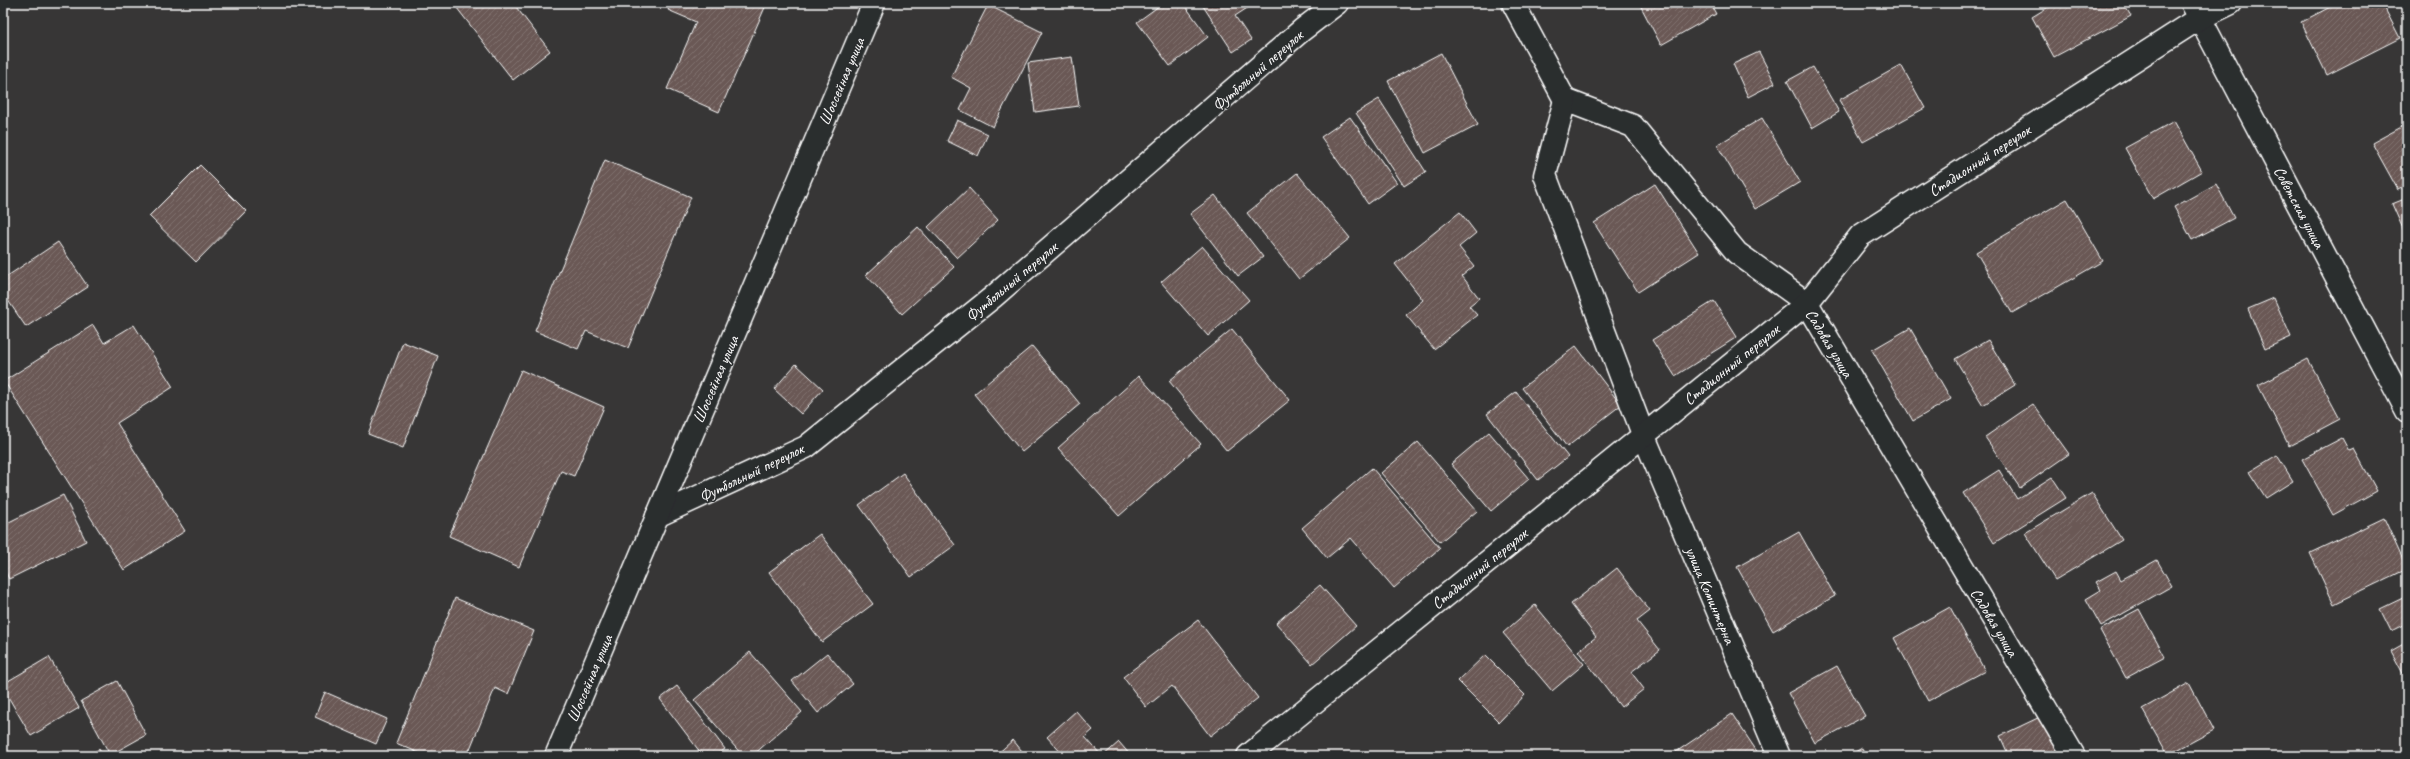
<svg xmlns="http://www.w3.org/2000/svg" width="2410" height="759" font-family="Caveat,sans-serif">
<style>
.building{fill:url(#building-hatch);stroke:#fff}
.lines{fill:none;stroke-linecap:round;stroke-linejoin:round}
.street-casing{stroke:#fff;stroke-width:25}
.secondary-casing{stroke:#fff;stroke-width:25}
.street{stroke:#2a2d2e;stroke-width:22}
.secondary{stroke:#2a2d2e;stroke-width:22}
.labels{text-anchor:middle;stroke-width:3;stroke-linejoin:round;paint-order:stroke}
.street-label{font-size:16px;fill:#fff;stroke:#2a2d2e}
</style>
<defs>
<pattern id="building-hatch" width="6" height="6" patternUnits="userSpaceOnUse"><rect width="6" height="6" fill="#6a5854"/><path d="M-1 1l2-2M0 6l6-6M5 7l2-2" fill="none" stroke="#80716e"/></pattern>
</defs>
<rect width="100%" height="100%" fill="#373636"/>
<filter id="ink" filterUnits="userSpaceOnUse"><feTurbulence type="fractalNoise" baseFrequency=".025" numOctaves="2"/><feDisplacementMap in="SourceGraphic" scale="8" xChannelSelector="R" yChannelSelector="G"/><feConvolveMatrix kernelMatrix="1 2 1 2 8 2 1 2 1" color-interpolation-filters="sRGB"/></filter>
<g filter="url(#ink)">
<!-- building -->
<g class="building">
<path d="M453,3H513L550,51L513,80Z"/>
<path d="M671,3H761L766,5L719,112L667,89L696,22L668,10Z"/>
<path d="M1163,3H1183L1208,37L1170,66L1137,22Z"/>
<path d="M1201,3H1255L1235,16L1251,40L1233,52Z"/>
<path d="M1639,3H1710L1716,14L1661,45Z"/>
<path d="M2055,3H2123L2131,16L2054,57L2032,17Z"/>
<path d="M2338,3H2382L2400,38L2327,75L2301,22Z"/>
<path d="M988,5L1042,32L993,127L960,110L971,88L951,77Z"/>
<path d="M1759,52L1775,83L1748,97L1733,64Z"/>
<path d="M1441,53L1478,125L1425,153L1388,81Z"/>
<path d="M1072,57L1079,106L1035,112L1028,63Z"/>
<path d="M1901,65L1925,108L1863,142L1839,100Z"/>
<path d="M1813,67L1839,112L1812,128L1787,81Z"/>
<path d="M1379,99L1426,172L1404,186L1356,113Z"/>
<path d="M1350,117L1397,183L1368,204L1321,137Z"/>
<path d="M1762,118L1800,182L1755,209L1717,145Z"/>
<path d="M957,120L988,134L978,156L947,141Z"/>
<path d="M2174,121L2202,171L2153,199L2125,148Z"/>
<path d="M2407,124V185L2398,190L2372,143Z"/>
<path d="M605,160L691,197L628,348L586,331L578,349L535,331Z"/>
<path d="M200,165L246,211L196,262L149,216Z"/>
<path d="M1297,173L1350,238L1299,279L1247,213Z"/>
<path d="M1655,184L1699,253L1638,292L1594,223Z"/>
<path d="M2216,184L2234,218L2192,240L2174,207Z"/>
<path d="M969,188L998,220L957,258L928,227Z"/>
<path d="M1215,195L1263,257L1238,276L1190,214Z"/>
<path d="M2407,198V238L2392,204Z"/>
<path d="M2067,199L2103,261L2012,313L1976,252Z"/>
<path d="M1460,212L1476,233L1459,247L1474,266L1462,276L1479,298L1469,306L1477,315L1434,349L1406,315L1423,300L1395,264Z"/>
<path d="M918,227L954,267L902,314L866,275Z"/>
<path d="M58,242L88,287L26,327L3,293V279Z"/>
<path d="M1202,246L1249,300L1208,336L1161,282Z"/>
<path d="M2274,298L2291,337L2265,349L2248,309Z"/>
<path d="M1714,301L1737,337L1675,376L1652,340Z"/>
<path d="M93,325L104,343L134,325L173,387L117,423L185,531L124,570L4,381Z"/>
<path d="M1910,328L1951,399L1913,421L1872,350Z"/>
<path d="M1232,329L1290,400L1227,451L1169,381Z"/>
<path d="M1988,340L2015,385L1983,405L1955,359Z"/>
<path d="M403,342L438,356L403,448L368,434Z"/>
<path d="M1032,346L1080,404L1022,452L974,394Z"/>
<path d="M1576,346L1621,405L1567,447L1522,388Z"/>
<path d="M2308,359L2340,419L2289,446L2258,385Z"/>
<path d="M796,364L823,389L801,414L774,389Z"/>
<path d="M521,370L604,407L574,476L561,471L519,567L449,536Z"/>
<path d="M1139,376L1201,444L1119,516L1058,448Z"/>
<path d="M1516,392L1568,457L1538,480L1487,414Z"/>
<path d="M2033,404L2069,454L2020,488L1985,437Z"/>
<path d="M1489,432L1529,479L1491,511L1451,464Z"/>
<path d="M2342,438L2349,451L2354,449L2377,491L2333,515L2302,459Z"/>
<path d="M1418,442L1477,511L1440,542L1381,473Z"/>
<path d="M2277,455L2293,481L2266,498L2249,472Z"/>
<path d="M1372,468L1440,548L1394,588L1351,538L1327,558L1302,528Z"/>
<path d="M1999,470L2017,499L2052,477L2066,498L1994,543L1963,493Z"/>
<path d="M903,473L955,545L911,577L859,505Z"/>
<path d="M2092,493L2122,540L2055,580L2025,533Z"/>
<path d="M63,495L86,541L9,579L3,567V525Z"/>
<path d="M2384,518L2407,569L2334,604L2310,553Z"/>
<path d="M1799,532L1835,596L1773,631L1737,567Z"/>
<path d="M820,534L873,604L822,642L769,572Z"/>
<path d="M2157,560L2172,586L2101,626L2086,599L2101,590L2096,582L2116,571L2121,580Z"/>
<path d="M1617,568L1650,611L1637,621L1660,650L1631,672L1644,689L1621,707L1578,651L1596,637L1571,604Z"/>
<path d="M1320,585L1356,626L1312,664L1276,623Z"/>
<path d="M2407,596V623L2391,631L2380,609Z"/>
<path d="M455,598L534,631L508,694L495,688L467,756H426L396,743Z"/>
<path d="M1535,605L1584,664L1552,691L1503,633Z"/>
<path d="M1950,607L1985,671L1928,701L1894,638Z"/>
<path d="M2139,609L2165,657L2126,678L2100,630Z"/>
<path d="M1198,620L1258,698L1210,736L1172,686L1146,707L1123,677Z"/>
<path d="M2407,642V681L2391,651Z"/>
<path d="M750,652L802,712L752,756H743L694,700Z"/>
<path d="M827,653L853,684L818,713L792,681Z"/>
<path d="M1485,655L1525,695L1499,722L1458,681Z"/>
<path d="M49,657L79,708L31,736L3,688V684Z"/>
<path d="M1837,666L1865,716L1815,743L1788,693Z"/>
<path d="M117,681L146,735L110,755L81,701Z"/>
<path d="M2189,683L2214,730L2168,755L2142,709Z"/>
<path d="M677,686L725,749L715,756H703L660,699Z"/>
<path d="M325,692L387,719L376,744L315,717Z"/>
<path d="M1076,711L1093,730L1085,737L1102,756H1064L1047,737Z"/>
<path d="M1732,714L1760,756H1670Z"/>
<path d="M2042,716L2060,754L2009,756L2000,736Z"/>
<path d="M1013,740L1026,756H995Z"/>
<path d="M1119,742L1131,756H1103Z"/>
<path d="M1862,748L1866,756H1848Z"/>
<path d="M99,749L103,756H88Z"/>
</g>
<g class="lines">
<!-- street casing -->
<g class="street-casing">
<g id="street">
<path d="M1513,3L1565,100L1633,126L1737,253L1807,303L2074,756"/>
<path d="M2192,3L2407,411"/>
<path d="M1565,100L1545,175L1643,434L1779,756"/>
<path d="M657,516L806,447L993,297L1302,30L1337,3"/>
<path d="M1248,756L1807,303L1860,236L2200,18L2231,3"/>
</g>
</g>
<!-- secondary casing -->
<g class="secondary-casing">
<path id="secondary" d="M556,756L874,3"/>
</g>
<!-- street -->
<use href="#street" class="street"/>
<!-- secondary -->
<use href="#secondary" class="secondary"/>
</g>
</g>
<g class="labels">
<!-- street labels -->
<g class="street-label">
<text transform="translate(1257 70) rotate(-41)" y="6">Футбольный переулок</text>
<text transform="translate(841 81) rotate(-67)" y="6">Шоссейная улица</text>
<text transform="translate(1979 160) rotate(-33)" y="6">Стадионный переулок</text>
<text transform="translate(2300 207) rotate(62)" y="6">Советская улица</text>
<text transform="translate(1011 281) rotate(-40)" y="6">Футбольный переулок</text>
<text transform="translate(1830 343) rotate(59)" y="6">Садовая улица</text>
<text transform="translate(1731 364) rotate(-39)" y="6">Стадионный переулок</text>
<text transform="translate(715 379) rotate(-67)" y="6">Шоссейная улица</text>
<text transform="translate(751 472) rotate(-26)" y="6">Футбольный переулок</text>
<text transform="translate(1479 568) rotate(-39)" y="6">Стадионный переулок</text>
<text transform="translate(1711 595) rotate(67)" y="6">улица Коминтерна</text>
<text transform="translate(1995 622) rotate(59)" y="6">Садовая улица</text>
<text transform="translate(589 678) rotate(-67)" y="6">Шоссейная улица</text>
</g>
</g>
<!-- margin -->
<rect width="2410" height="759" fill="none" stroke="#2a2d2e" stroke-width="16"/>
<rect x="8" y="8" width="2394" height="743" fill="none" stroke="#fff" stroke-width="1.5" filter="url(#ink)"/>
</svg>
